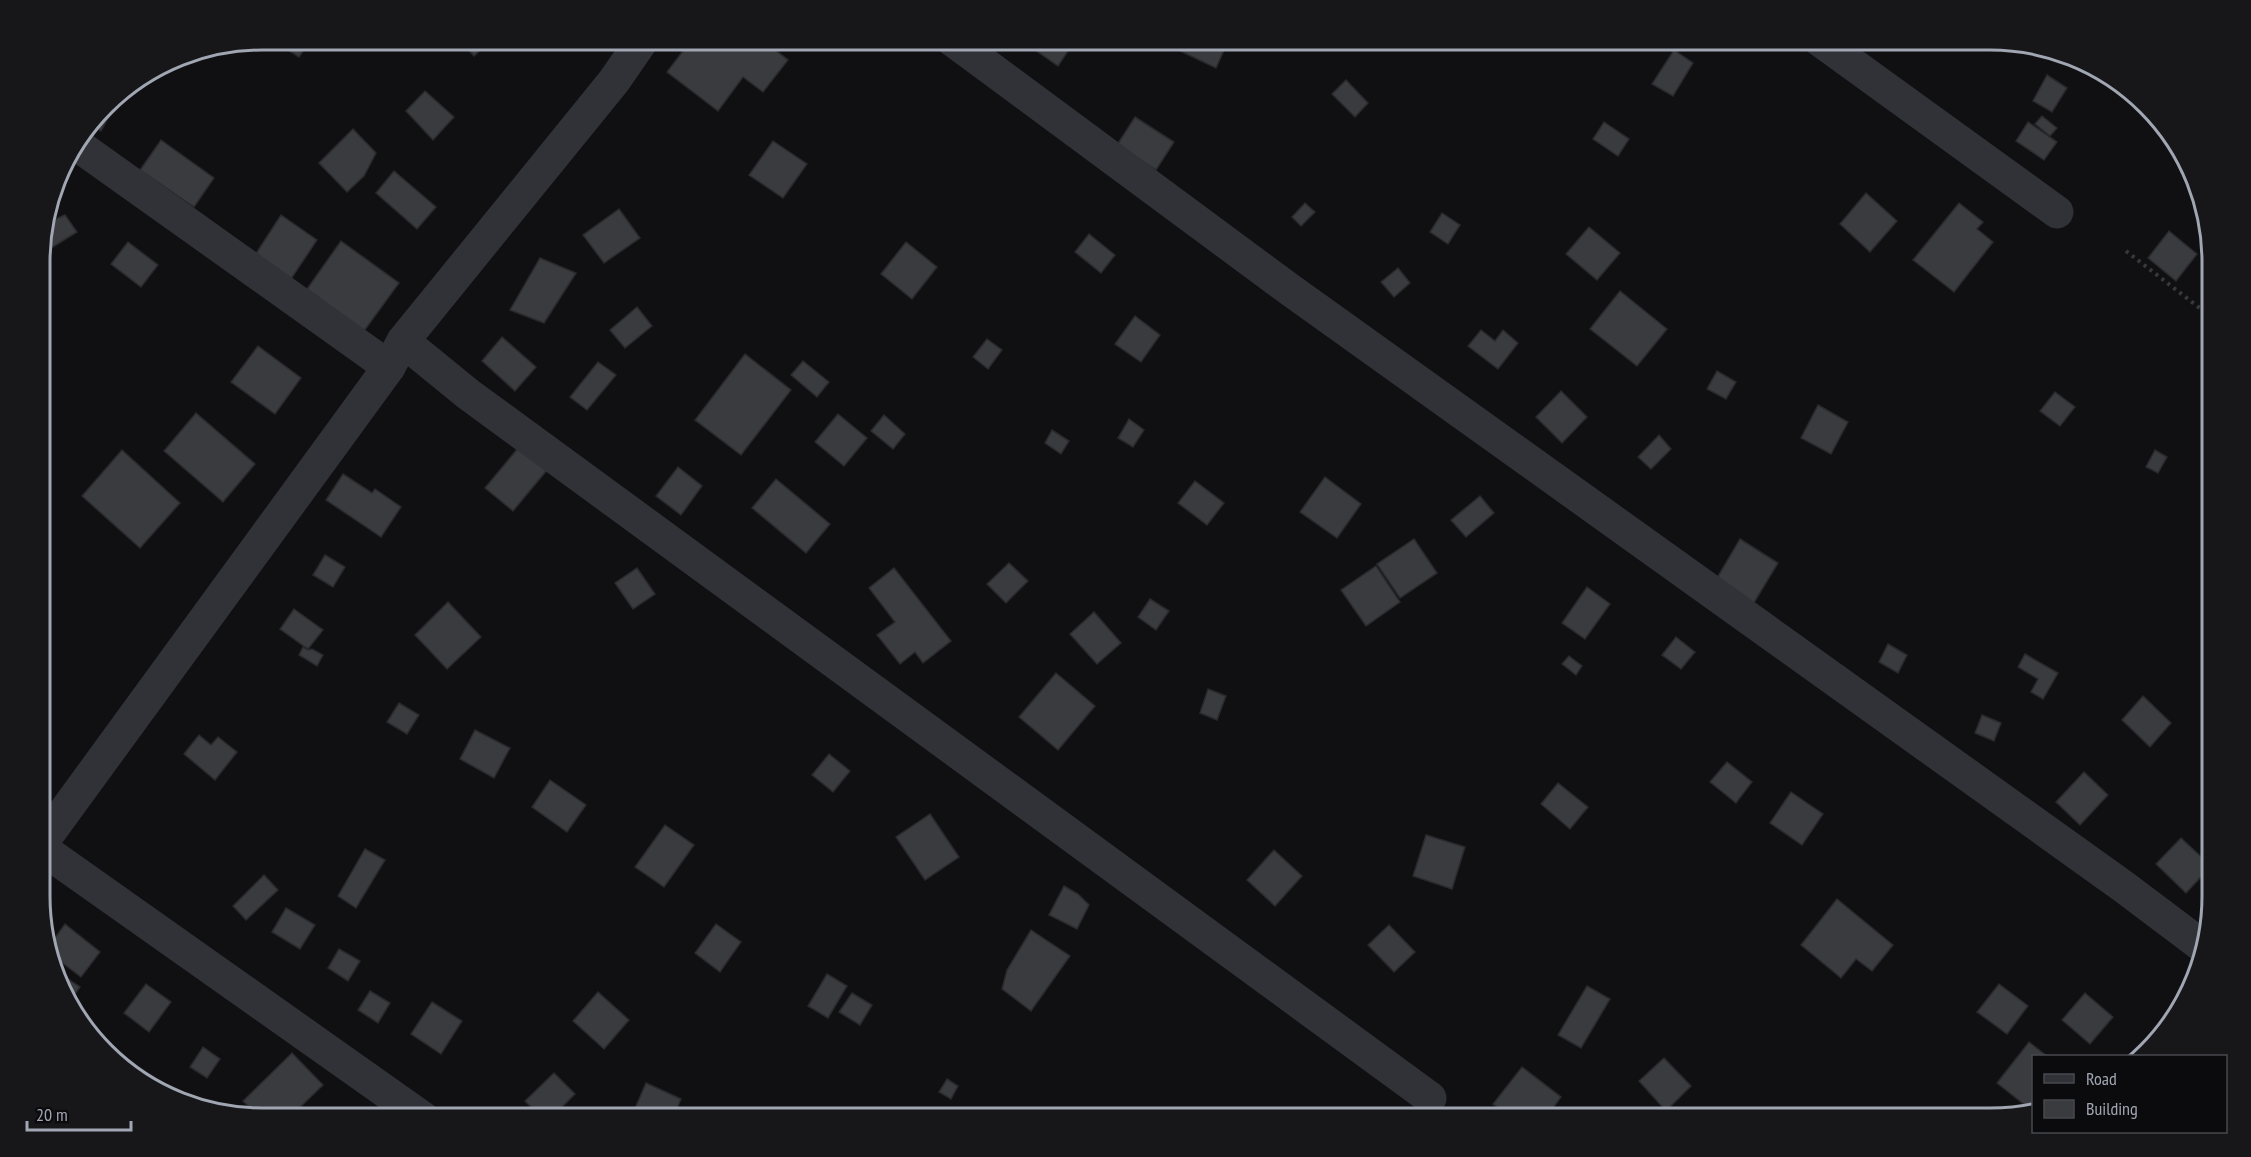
<svg xmlns="http://www.w3.org/2000/svg" width="2251" height="1157" font-family="'PT Sans Narrow',sans-serif">
<style>
.building{fill:#3a3b3f;stroke:#2a2a2e;stroke-width:1.5}
.lines{fill:none;stroke-linecap:round;stroke-linejoin:round}
.path{stroke:#37393e;stroke-width:4;stroke-dasharray:3 4.5;stroke-linecap:butt}
.street{stroke:#313237;stroke-width:33}
.rim{fill:none;stroke:#a1a6b3;stroke-width:3}
</style>
<rect width="100%" height="100%" fill="#101012"/>
<!-- building -->
<g class="building">
<path d="M276,39H311L299,57L274,41Z"/>
<path d="M458,39H492L474,56Z"/>
<path d="M692,39H761L788,60L763,92L743,77L718,111L667,72Z"/>
<path d="M1037,39H1076L1058,66L1031,47Z"/>
<path d="M1179,39H1229L1216,68L1174,48Z"/>
<path d="M1674,50L1693,63L1673,96L1652,84Z"/>
<path d="M2047,75L2067,88L2052,112L2033,101Z"/>
<path d="M1346,80L1368,103L1355,117L1332,94Z"/>
<path d="M425,91L454,117L433,140L406,111Z"/>
<path d="M111,98L117,102L101,131L91,125Z"/>
<path d="M2042,116L2057,128L2050,136L2035,124Z"/>
<path d="M1135,117L1174,142L1156,170L1117,145Z"/>
<path d="M1604,122L1629,139L1618,156L1593,139Z"/>
<path d="M2028,122L2057,142L2044,160L2016,141Z"/>
<path d="M353,129L376,153L364,176L347,192L319,163Z"/>
<path d="M161,140L214,178L194,207L140,170Z"/>
<path d="M773,141L807,164L783,198L749,175Z"/>
<path d="M394,171L436,207L417,229L376,193Z"/>
<path d="M1866,193L1897,221L1870,252L1840,224Z"/>
<path d="M1305,203L1315,212L1301,226L1292,217Z"/>
<path d="M1959,203L1983,222L1977,229L1993,242L1954,292L1913,260Z"/>
<path d="M619,209L640,238L604,263L583,235Z"/>
<path d="M1442,213L1460,225L1448,244L1430,232Z"/>
<path d="M65,215L77,232L40,255V246L46,223Z"/>
<path d="M281,215L317,240L291,279L255,255Z"/>
<path d="M1589,227L1620,253L1597,280L1566,254Z"/>
<path d="M2169,231L2197,254L2176,281L2148,258Z"/>
<path d="M1089,234L1115,255L1101,273L1075,252Z"/>
<path d="M341,241L399,283L364,331L307,289Z"/>
<path d="M128,242L158,265L141,287L111,264Z"/>
<path d="M906,242L937,267L912,299L881,274Z"/>
<path d="M540,258L576,273L544,323L510,310Z"/>
<path d="M1398,268L1410,283L1394,297L1381,282Z"/>
<path d="M1620,291L1667,329L1637,366L1590,329Z"/>
<path d="M637,307L652,326L625,348L610,330Z"/>
<path d="M1135,316L1160,335L1141,362L1115,344Z"/>
<path d="M1481,330L1495,341L1503,330L1518,343L1498,369L1468,346Z"/>
<path d="M502,337L536,367L515,391L482,361Z"/>
<path d="M987,339L1002,350L988,369L973,357Z"/>
<path d="M258,346L301,378L275,414L231,382Z"/>
<path d="M745,354L791,390L741,455L695,420Z"/>
<path d="M803,361L829,382L817,397L791,375Z"/>
<path d="M598,362L616,375L587,410L570,397Z"/>
<path d="M1717,371L1736,382L1726,399L1707,389Z"/>
<path d="M1561,391L1587,417L1562,443L1536,417Z"/>
<path d="M2055,392L2075,407L2060,426L2040,411Z"/>
<path d="M1818,405L1848,422L1831,454L1801,438Z"/>
<path d="M196,413L255,464L223,502L164,451Z"/>
<path d="M838,414L867,438L844,466L815,442Z"/>
<path d="M884,415L905,434L893,449L871,431Z"/>
<path d="M1129,419L1144,430L1133,447L1118,438Z"/>
<path d="M1052,430L1069,441L1061,454L1045,443Z"/>
<path d="M1659,435L1671,449L1651,469L1638,457Z"/>
<path d="M519,447L547,470L513,511L485,488Z"/>
<path d="M122,450L180,503L140,548L82,496Z"/>
<path d="M2155,450L2167,457L2158,473L2146,467Z"/>
<path d="M678,467L702,486L681,515L656,496Z"/>
<path d="M343,474L372,493L375,489L401,507L381,537L326,500Z"/>
<path d="M1325,477L1361,504L1337,538L1300,512Z"/>
<path d="M776,479L830,524L806,553L752,508Z"/>
<path d="M1195,481L1224,503L1207,525L1178,503Z"/>
<path d="M1480,496L1494,513L1466,537L1451,520Z"/>
<path d="M1414,539L1437,573L1400,598L1377,564Z"/>
<path d="M1740,539L1778,563L1752,606L1714,583Z"/>
<path d="M325,555L345,567L333,587L313,575Z"/>
<path d="M1009,563L1028,581L1006,603L987,584Z"/>
<path d="M1376,566L1400,602L1366,626L1341,590Z"/>
<path d="M637,568L655,594L633,609L615,583Z"/>
<path d="M894,568L951,641L923,663L915,652L900,664L877,635L895,622L869,588Z"/>
<path d="M40,575L49,581L40,593Z"/>
<path d="M1587,587L1610,604L1585,639L1562,623Z"/>
<path d="M1150,599L1169,611L1156,630L1138,617Z"/>
<path d="M448,602L481,637L447,669L415,635Z"/>
<path d="M294,609L323,630L308,649L280,629Z"/>
<path d="M1094,612L1121,643L1097,664L1070,634Z"/>
<path d="M1676,637L1695,652L1681,669L1662,655Z"/>
<path d="M1888,644L1907,655L1898,673L1879,662Z"/>
<path d="M303,647L308,650L312,649L323,655L317,666L299,655Z"/>
<path d="M2025,654L2058,673L2043,699L2031,692L2038,679L2018,667Z"/>
<path d="M1569,656L1582,666L1576,675L1562,664Z"/>
<path d="M1056,673L1095,706L1058,750L1019,717Z"/>
<path d="M1208,689L1226,696L1217,720L1200,713Z"/>
<path d="M2143,696L2171,723L2150,747L2122,720Z"/>
<path d="M399,703L419,715L407,734L387,722Z"/>
<path d="M1982,715L2001,723L1994,741L1975,733Z"/>
<path d="M475,730L510,748L494,778L460,759Z"/>
<path d="M199,735L211,745L218,737L237,752L215,780L184,754Z"/>
<path d="M829,754L850,771L833,792L812,775Z"/>
<path d="M1727,762L1752,782L1736,803L1710,782Z"/>
<path d="M2084,772L2108,795L2080,825L2056,802Z"/>
<path d="M550,780L586,805L567,832L532,807Z"/>
<path d="M1558,783L1588,807L1570,829L1541,804Z"/>
<path d="M1791,792L1823,814L1802,845L1770,823Z"/>
<path d="M930,814L959,857L925,880L896,837Z"/>
<path d="M665,825L694,845L664,887L635,867Z"/>
<path d="M1426,835L1465,847L1452,889L1413,876Z"/>
<path d="M2181,838L2211,866L2186,893L2156,864Z"/>
<path d="M365,849L385,860L356,908L338,896Z"/>
<path d="M1274,850L1302,876L1275,906L1247,880Z"/>
<path d="M264,875L278,890L246,920L233,906Z"/>
<path d="M1064,886L1078,894L1089,905L1077,929L1049,915Z"/>
<path d="M1837,899L1893,945L1872,971L1856,959L1841,978L1801,945Z"/>
<path d="M286,908L315,925L300,949L272,932Z"/>
<path d="M65,924L100,952L81,977L52,955L49,946Z"/>
<path d="M716,924L741,942L720,972L695,953Z"/>
<path d="M1389,925L1415,952L1394,972L1368,945Z"/>
<path d="M1031,930L1070,956L1031,1011L1002,989L1007,970Z"/>
<path d="M339,949L360,961L348,981L328,968Z"/>
<path d="M58,972L80,987L70,1001Z"/>
<path d="M827,974L847,986L828,1018L808,1006Z"/>
<path d="M146,984L171,1002L149,1032L124,1013Z"/>
<path d="M1999,984L2028,1006L2007,1034L1977,1012Z"/>
<path d="M1587,986L1610,999L1581,1048L1558,1035Z"/>
<path d="M370,991L390,1003L378,1023L358,1010Z"/>
<path d="M598,992L629,1020L604,1049L573,1021Z"/>
<path d="M852,993L872,1005L860,1025L839,1012Z"/>
<path d="M2085,993L2113,1017L2090,1044L2062,1020Z"/>
<path d="M432,1002L462,1021L441,1054L411,1034Z"/>
<path d="M2029,1042L2047,1056H2034V1107L2031,1110L1997,1083Z"/>
<path d="M203,1047L220,1059L207,1078L190,1067Z"/>
<path d="M292,1053L323,1085L289,1118L259,1117L243,1101Z"/>
<path d="M1664,1058L1691,1086L1666,1111L1639,1081Z"/>
<path d="M1522,1067L1561,1097L1546,1118H1511L1493,1104Z"/>
<path d="M554,1073L575,1094L551,1118H542L525,1101Z"/>
<path d="M947,1079L958,1086L951,1099L939,1092Z"/>
<path d="M646,1083L681,1099L673,1118H644L633,1113Z"/>
<path d="M1606,1108L1617,1118H1598Z"/>
</g>
<g class="lines">
<!-- path -->
<path class="path" d="M2126,251L2210,316"/>
<!-- street -->
<g class="street">
<path d="M951,39L1289,289L2124,887L2201,945"/>
<path d="M1818,39L2057,212"/>
<path d="M76,144L389,367"/>
<path d="M403,341L468,394L1430,1098"/>
<path d="M41,844L389,367L403,341L614,81L643,39"/>
<path d="M41,848L423,1118"/>
</g>
</g>
<!-- crop -->
<path d="M0 0H2251V1157H0ZM262 50H1990A212 212 0 0 1 2202 262V896A212 212 0 0 1 1990 1108H262A212 212 0 0 1 50 896V262A212 212 0 0 1 262 50Z" fill="#17171a" fill-rule="evenodd"/>
<path class="rim" d="M262 50H1990A212 212 0 0 1 2202 262V896A212 212 0 0 1 1990 1108H262A212 212 0 0 1 50 896V262A212 212 0 0 1 262 50Z"/>
<!-- legend -->
<rect x="2032" y="1055" width="195" height="78" fill="#0b0b0d" stroke="#47494f" stroke-width="1.5"/>
<rect x="2044" y="1074" width="30" height="9" fill="#313237" stroke="#47494f" stroke-width="1.5"/>
<text x="2086" y="1085" font-size="18" fill="#a1a6b3">Road</text>
<rect x="2044" y="1100" width="30" height="18" fill="#3a3b3f" stroke="#47494f" stroke-width="1.5"/>
<text x="2086" y="1115" font-size="18" fill="#a1a6b3">Building</text>
<!-- scale -->
<path d="M27 1121v9h104v-9" fill="none" stroke="#a1a6b3" stroke-width="3"/>
<text x="36" y="1121" font-size="18" fill="#a1a6b3" stroke="#0b0b0d" stroke-width="4.5" paint-order="stroke">20 m</text>
</svg>
